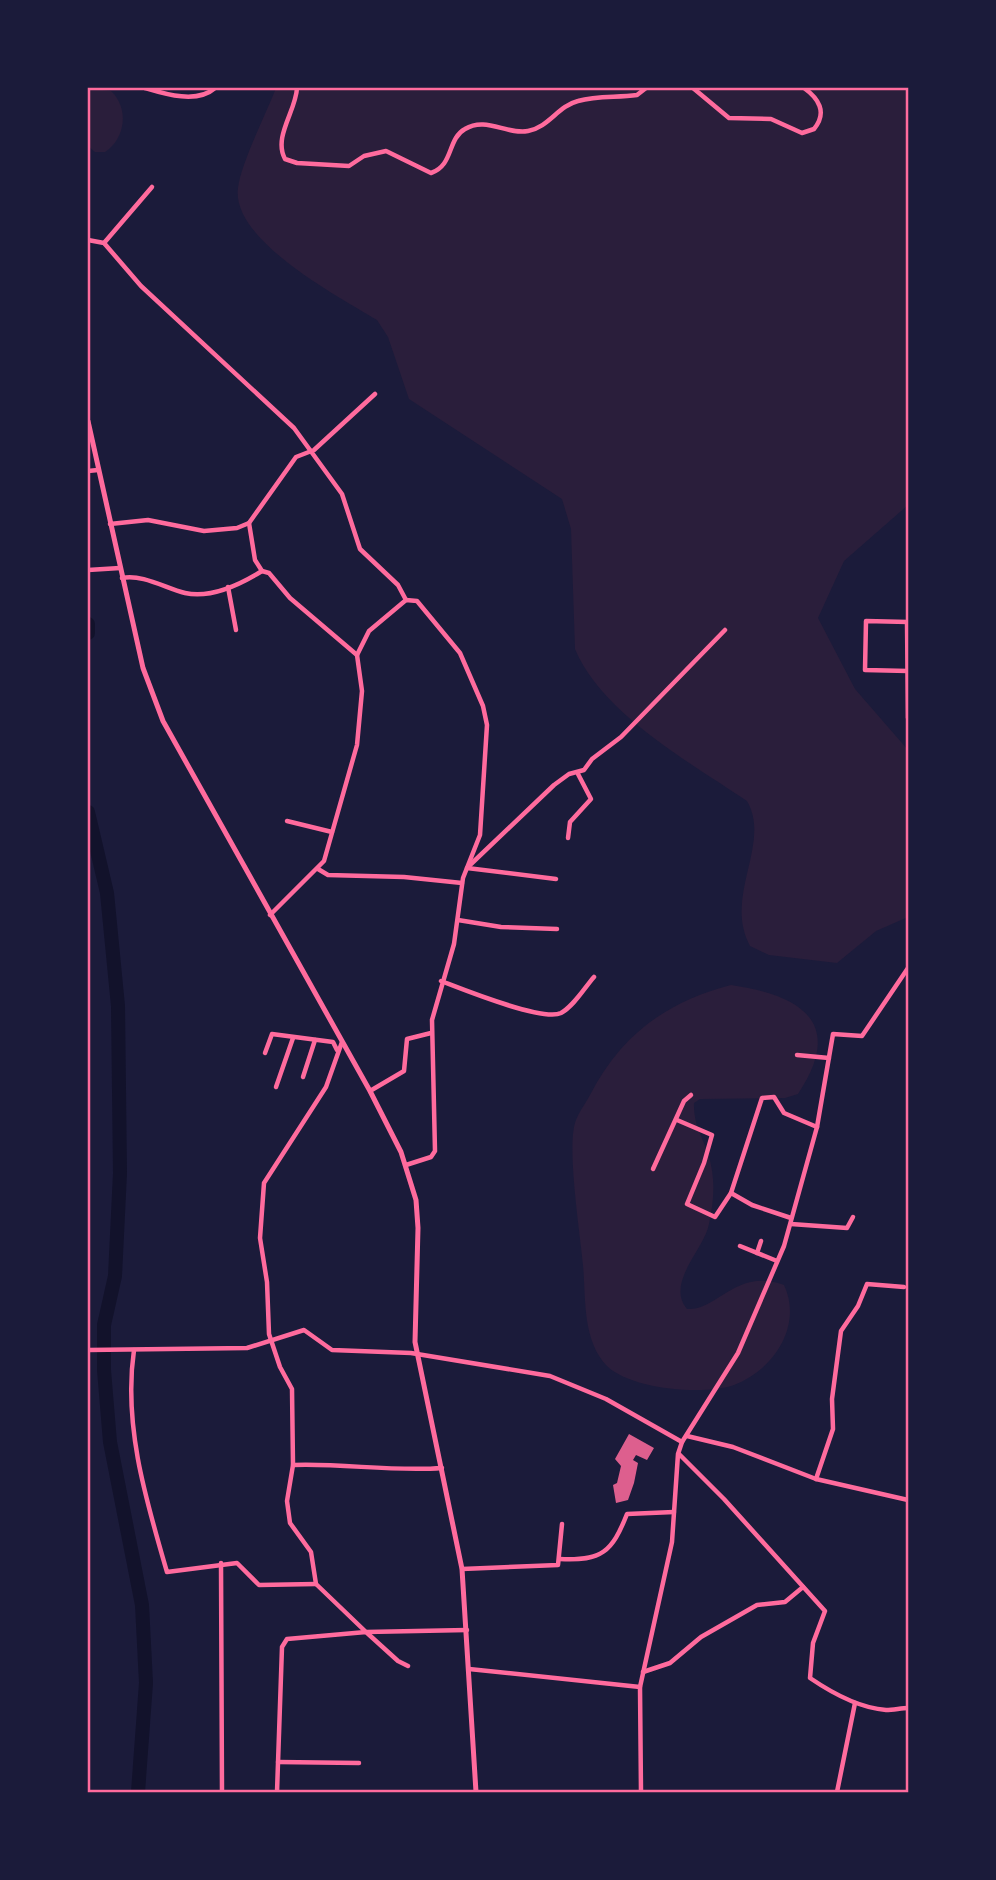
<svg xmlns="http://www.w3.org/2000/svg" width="996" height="1880" font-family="'Source Sans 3',sans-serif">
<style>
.green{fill:#2a1e3b}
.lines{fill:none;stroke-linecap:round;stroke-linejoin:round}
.river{stroke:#12122b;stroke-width:14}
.building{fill:#dd5f8e}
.minor{stroke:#ff6b9d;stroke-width:4.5}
.tertiary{stroke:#ff6b9d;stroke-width:5}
.neatline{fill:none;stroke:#ff6b9d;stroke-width:2.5}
</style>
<rect width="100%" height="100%" fill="#1b1b3a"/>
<!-- green -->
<g class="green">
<path d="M88,88L111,91C129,108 126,138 105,152H95L88,146Z"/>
<path d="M276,88H908V505L844,561L818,618L855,689L908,750V917L876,931L837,963L769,955L750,946C723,896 772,844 747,801C691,763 602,714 575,649L571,529L562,499L409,399L388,337L377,320C339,297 231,240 238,188C241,163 266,114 276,88Z"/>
<path d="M731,985C800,995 846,1022 798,1094L785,1098L700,1099L694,1103C693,1123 702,1136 708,1154C716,1178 714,1200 709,1224C705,1248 665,1283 687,1309C717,1311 737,1267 784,1285C803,1325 774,1370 734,1385C704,1396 630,1389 607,1366C582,1340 586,1298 583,1265C580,1233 567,1150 575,1123C578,1113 586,1103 590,1095C621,1035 666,1002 731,985Z"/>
</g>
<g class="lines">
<!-- river -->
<g class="river">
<path d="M88,624V633"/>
<path d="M88,812L107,893L118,1006L120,1173L115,1276L104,1325V1370L110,1442L142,1605L146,1683L138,1792"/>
</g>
</g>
<!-- building -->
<path class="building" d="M629,1434L654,1448L647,1460L636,1455L633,1460L638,1463L634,1483L628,1500L616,1503L613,1485L617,1483L621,1466L615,1459Z"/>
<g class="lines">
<!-- minor -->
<g class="minor">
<path d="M145,88C165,94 197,104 215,88"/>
<path d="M297,88C296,111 273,137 285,159L297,163L349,166L364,156L386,151L431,173C454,165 447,139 465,129C486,116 506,135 528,131C549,127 558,106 578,101C598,95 617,98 637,95L646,88"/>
<path d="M693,88L729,118L771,119L802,133L814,129C828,112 818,98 804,88"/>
<path d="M88,240L104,243L141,286L294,428L342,494L360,549L398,585L406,600"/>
<path d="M104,243L152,187"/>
<path d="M88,471L98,470"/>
<path d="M249,523L255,560L262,571L269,573L290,598L357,655"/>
<path d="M110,524L148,520L204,531L237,528L249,523L296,457L314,450L375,394"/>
<path d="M88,570L120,568"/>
<path d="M122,578C143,574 165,588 185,593C211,599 241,584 262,571"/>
<path d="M228,587L236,630"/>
<path d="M907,622L908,718"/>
<path d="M908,622L866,621L865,670L908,671"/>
<path d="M287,821L332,832"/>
<path d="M568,838L570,822L591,799L578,774"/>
<path d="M470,865L554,785L569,774L584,770L592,759L621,737L725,630"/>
<path d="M467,868L556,879"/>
<path d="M318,869L328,875L404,877L462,883"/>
<path d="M270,915L324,861L357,745L362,691L357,655L369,631L406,600L417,601L460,653L483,706L487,725L480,835L463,878L454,944L432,1020L435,1151L431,1157L406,1165"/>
<path d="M458,920L501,927L557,929"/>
<path d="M441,981C462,989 543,1022 561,1013C574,1006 585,987 594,977"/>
<path d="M342,1042L326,1087L264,1183L260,1238L267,1282L269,1334L280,1367L292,1389L293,1465L287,1501L290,1523L311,1552L316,1584L366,1632L467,1630"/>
<path d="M265,1053L272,1034L333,1042L337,1050"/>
<path d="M797,1055L829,1058"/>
<path d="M303,1077L315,1040"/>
<path d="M276,1087L293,1038"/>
<path d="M370,1091L404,1071L407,1039L431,1033"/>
<path d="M677,1120L712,1135L704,1163L687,1204L715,1217L731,1193L762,1098L774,1097L784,1113L817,1127"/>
<path d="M653,1169L684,1101L691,1095"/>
<path d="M731,1193L752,1205L791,1218"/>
<path d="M791,1224L847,1228L853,1217"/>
<path d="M740,1246L777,1261"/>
<path d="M757,1253L761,1241"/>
<path d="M88,1350L247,1348L304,1330L332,1350L411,1353L550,1376L606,1399L682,1442"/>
<path d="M134,1350C123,1425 146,1500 167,1572L237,1563L259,1585L316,1584"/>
<path d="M687,1436L733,1447L816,1479L908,1500"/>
<path d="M679,1454L724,1499L825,1611L813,1643L810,1678C832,1693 859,1708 886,1710C894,1710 901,1708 908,1708"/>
<path d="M293,1465C343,1463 392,1472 442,1468"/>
<path d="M816,1479L833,1429L832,1399L841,1331L858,1306L867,1284L904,1287"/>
<path d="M560,1559C602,1561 612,1552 627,1514L674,1512"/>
<path d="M221,1563L222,1792"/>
<path d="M462,1569L558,1565L562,1524"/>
<path d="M469,1669L640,1687"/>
<path d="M643,1672L670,1663L701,1637L757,1605L785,1602L803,1587"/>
<path d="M278,1762L359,1763"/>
<path d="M277,1792L282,1647L287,1639L366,1632L398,1661L408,1666"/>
<path d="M641,1792L640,1687L672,1542L678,1454L682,1442L738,1353L784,1246L817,1127L833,1034L862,1036L908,968"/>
<path d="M837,1792L855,1703"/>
</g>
<!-- tertiary -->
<path class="tertiary" d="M88,421L143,668L163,721L370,1091L401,1152L416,1200L418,1228L415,1342L462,1569L476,1792"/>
</g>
<!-- border -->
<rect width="996" height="1880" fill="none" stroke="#1b1b3a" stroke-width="178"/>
<rect x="89" y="89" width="818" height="1702" class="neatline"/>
</svg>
